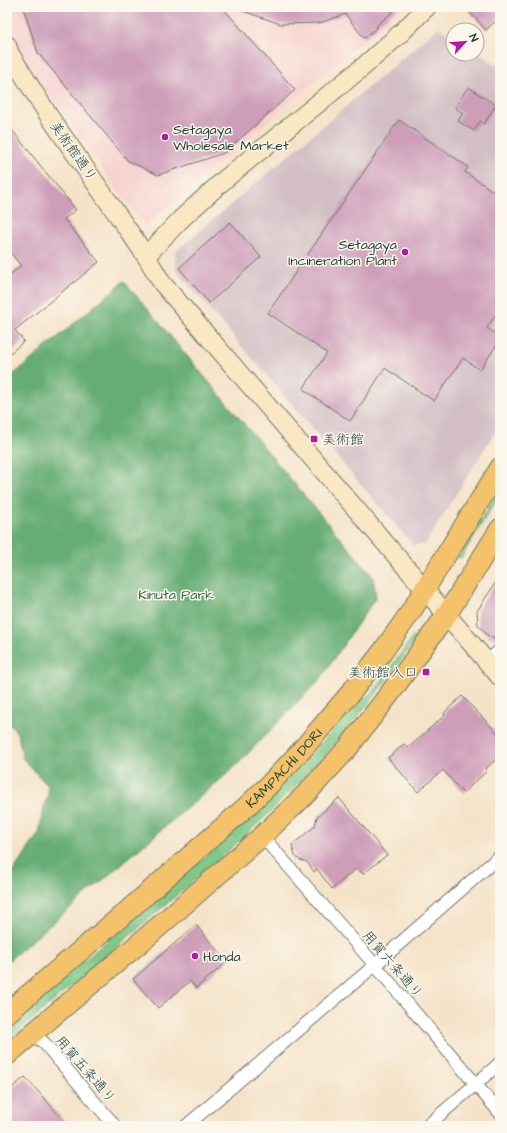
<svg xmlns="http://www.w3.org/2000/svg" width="507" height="1133" font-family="'Architects Daughter','Klee One',sans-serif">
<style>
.built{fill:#f7d0ce}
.industrial{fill:#d2bec4}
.green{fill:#7ec987;stroke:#4e835e}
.forest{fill:#66ad74;stroke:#427554}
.building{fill:#ce9eb9}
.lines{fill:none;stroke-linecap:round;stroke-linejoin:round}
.street-casing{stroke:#6a7768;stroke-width:14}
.secondary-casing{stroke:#6a7768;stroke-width:20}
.primary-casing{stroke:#6a7768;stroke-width:22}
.street{stroke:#fff;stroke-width:12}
.secondary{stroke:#fae7c3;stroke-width:18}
.primary{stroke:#f3c26a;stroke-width:20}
.poi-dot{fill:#b5179e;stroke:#fbf7ec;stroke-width:1.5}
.labels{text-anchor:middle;stroke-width:3;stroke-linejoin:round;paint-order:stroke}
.poi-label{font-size:14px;fill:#1f3d34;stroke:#fbf7ec;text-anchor:start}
.street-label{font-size:14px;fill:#1f3d34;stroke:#fbf7ec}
.park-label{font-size:14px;fill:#376049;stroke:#fbf7ec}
</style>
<rect width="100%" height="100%" fill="#fbf7ec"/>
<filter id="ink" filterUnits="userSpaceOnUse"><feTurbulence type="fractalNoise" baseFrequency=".025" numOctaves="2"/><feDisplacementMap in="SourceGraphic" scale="8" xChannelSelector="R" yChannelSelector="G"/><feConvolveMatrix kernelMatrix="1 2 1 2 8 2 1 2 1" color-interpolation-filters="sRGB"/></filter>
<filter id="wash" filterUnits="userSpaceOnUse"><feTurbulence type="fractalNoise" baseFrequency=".012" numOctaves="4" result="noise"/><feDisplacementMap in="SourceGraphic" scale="16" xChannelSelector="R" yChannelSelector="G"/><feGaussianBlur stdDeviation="0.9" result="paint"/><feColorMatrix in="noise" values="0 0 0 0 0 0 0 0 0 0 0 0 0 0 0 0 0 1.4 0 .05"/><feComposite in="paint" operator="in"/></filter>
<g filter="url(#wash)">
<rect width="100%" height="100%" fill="#f5e3c9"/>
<!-- built -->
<path class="built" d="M9,7H403L144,226L15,47Z"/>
<!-- industrial -->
<path class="industrial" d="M438,28L453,37V54H477V53L500,67V424L425,544L413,545L176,270L175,252Z"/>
<!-- green -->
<g class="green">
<path d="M500,489V498L491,508L461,558L457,556Z"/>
<path d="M414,635L418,637L372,699L320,761L265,817L221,857L7,1041V1027L243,824L303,764L337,726L378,685Z"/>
</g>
<!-- forest -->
<path class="forest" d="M124,281L373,577L376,597L321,678L234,768L7,962V880L39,833L45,802L48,797V786L23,759L18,735L13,727L7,723V380Z"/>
<g id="blocks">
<!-- building -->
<g class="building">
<path d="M23,7H222L295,90L224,153L158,175L128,161L38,53Z"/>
<path d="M237,7H398L376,26L378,27L364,38L345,14L320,23L281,24L237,9Z"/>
<path d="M465,7H500V17L486,30Z"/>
<path d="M468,87L496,105L484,124L480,121L474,131L458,121L463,113L455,108Z"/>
<path d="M399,120L468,167L465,172L500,196V308L487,328L500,337V340L480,370L463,358L434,401L385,368L350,421L303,389L327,353L268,313Z"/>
<path d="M7,124L76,210L64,219L99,262L15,330L24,341L7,356V277L21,266L7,248Z"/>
<path d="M230,222L261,257L209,303L179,268Z"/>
<path d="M500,576V642L487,635L478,625L477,611Z"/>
<path d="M462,696L500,736V756L485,769L487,771L463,793L443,770L418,792L388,758L404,744L408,748L445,715L444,713Z"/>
<path d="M339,798L387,855L363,874L357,868L332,889L317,869L314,872L307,862L300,860L295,856L292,845L315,826L317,817Z"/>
<path d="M196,925L227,962L196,988L190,981L158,1008L133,979Z"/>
<path d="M25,1077L69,1126H7V1092Z"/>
</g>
</g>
</g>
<g filter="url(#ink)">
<use href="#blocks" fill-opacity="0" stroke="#6a7768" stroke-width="1"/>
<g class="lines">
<!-- street casing -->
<g class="street-casing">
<g id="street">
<path d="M487,662L500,650"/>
<path d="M262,836L375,965L500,1113"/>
<path d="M33,1033L45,1044L115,1126"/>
<path d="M186,1126L375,965L500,856"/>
<path d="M427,1126L500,1063"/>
</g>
</g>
<!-- secondary casing -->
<g class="secondary-casing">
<g id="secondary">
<path d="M7,45L10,54L49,116L146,256L162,283L500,677"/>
<path d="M146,256L180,220L224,180L364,66L402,32L427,7"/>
</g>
</g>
<!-- primary casing -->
<g class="primary-casing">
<g id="primary">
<path id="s1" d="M7,1013L125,913L246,807L267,787L301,751L349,695L383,651L410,613L500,468"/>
<path d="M7,1055L149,935L262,836L305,795L347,749L391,692L447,614L500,529"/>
</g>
</g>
<!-- street -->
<use href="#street" class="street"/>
<!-- secondary -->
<use href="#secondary" class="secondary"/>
<!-- primary -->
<use href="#primary" class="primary"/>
</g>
</g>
<!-- markers -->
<g class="poi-dot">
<circle cx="165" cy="137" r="4"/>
<circle cx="405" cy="252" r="4"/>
<rect x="310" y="435" width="8" height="8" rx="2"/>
<rect x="422" y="668" width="8" height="8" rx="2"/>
<circle cx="195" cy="956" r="4"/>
</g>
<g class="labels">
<!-- poi labels -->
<g class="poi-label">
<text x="173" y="134">Setagaya<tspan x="173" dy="16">Wholesale Market</tspan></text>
<text x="397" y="249" text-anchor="end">Setagaya<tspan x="397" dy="16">Incineration Plant</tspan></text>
<text x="322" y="444">美術館</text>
<text x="418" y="677" text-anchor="end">美術館入口</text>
<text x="203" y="961">Honda</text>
</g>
<!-- street labels -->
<g class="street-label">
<text transform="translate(74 151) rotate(55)" y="5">美術館通り</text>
<text dy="5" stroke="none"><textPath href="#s1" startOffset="370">KAMPACHI DORI</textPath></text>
<text transform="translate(393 964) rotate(49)" y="5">用賀六条通り</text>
<text transform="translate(86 1069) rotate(49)" y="5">用賀五条通り</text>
</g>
<!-- park labels -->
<g class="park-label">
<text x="176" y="599">Kinuta Park</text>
</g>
</g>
<!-- margin -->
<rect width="507" height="1133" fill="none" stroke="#fbf7ec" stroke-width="24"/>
<!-- north arrow -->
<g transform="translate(465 42) rotate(64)"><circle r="19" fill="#fbf7ec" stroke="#a3ada2"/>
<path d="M0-3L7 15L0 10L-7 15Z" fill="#b5179e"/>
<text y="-6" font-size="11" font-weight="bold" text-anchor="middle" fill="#1f3d34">N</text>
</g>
</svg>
